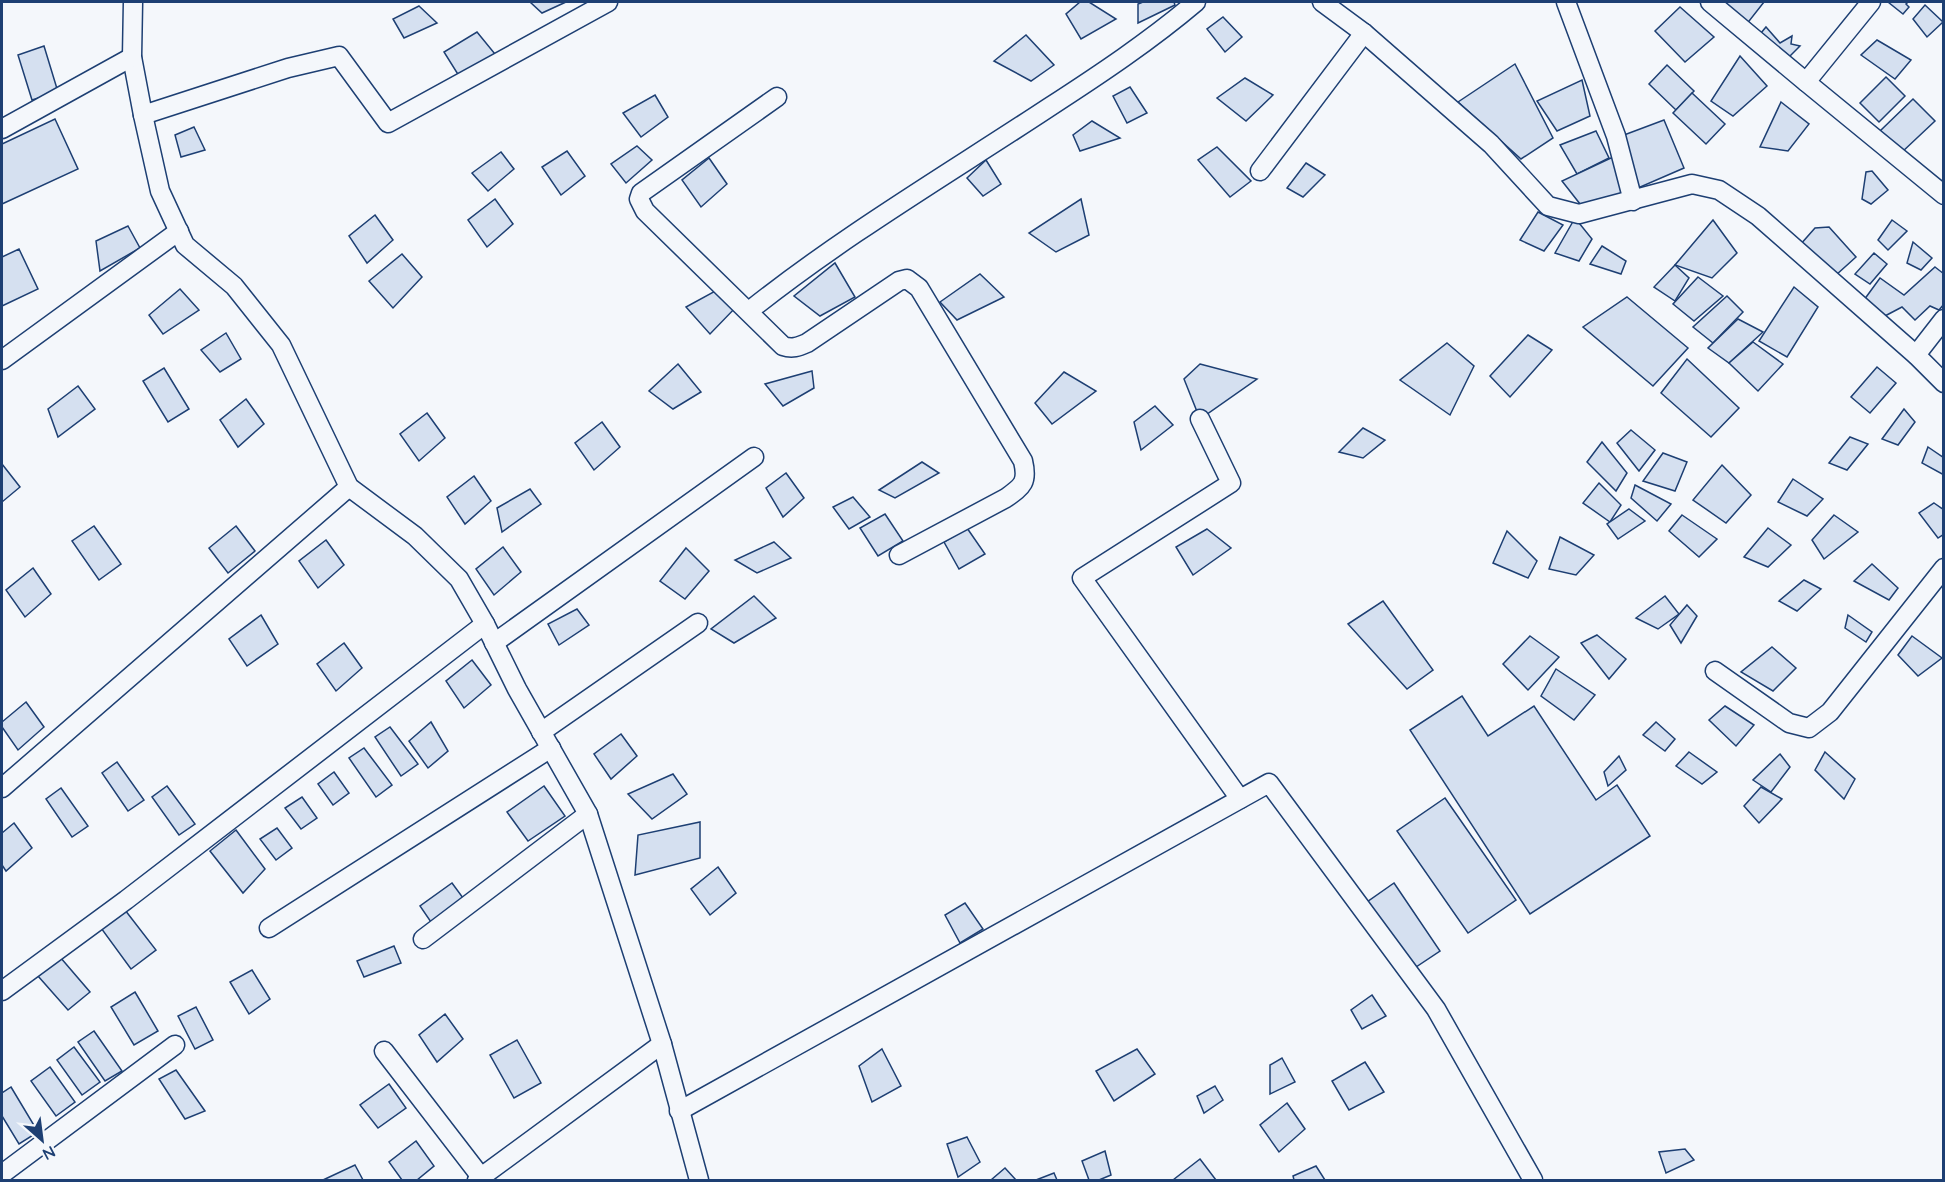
<svg xmlns="http://www.w3.org/2000/svg" width="1945" height="1182" font-family="Quicksand,sans-serif">
<style>
.building{fill:#d5e0f0;stroke:#1d3f73;stroke-width:1.5}
.lines{fill:none;stroke-linecap:round;stroke-linejoin:round}
.minor-casing{stroke:#1d3f73;stroke-width:21}
.minor{stroke:#f4f7fb;stroke-width:18}
</style>
<rect width="100%" height="100%" fill="#f4f7fb"/>
<!-- building -->
<g class="building">
<path d="M530,2H566L542,13Z"/>
<path d="M1080,2H1089L1116,19L1081,39L1066,14Z"/>
<path d="M1143,2H1174L1175,5L1138,23V4Z"/>
<path d="M1720,2H1764L1746,25Z"/>
<path d="M1888,2H1908L1906,4L1909,7L1903,14Z"/>
<path d="M1925,5L1943,22L1927,37L1913,19Z"/>
<path d="M419,6L437,23L404,38L393,19Z"/>
<path d="M1680,7L1714,37L1685,62L1655,31Z"/>
<path d="M1223,17L1242,37L1225,52L1207,29Z"/>
<path d="M1766,27L1780,43L1792,36L1791,44L1800,46L1784,62L1756,39Z"/>
<path d="M477,32L495,54L459,76L444,52Z"/>
<path d="M1026,35L1054,65L1031,81L994,61Z"/>
<path d="M1877,40L1911,60L1895,79L1861,55Z"/>
<path d="M44,46L58,92L32,100L18,55Z"/>
<path d="M1740,56L1767,86L1733,116L1711,101Z"/>
<path d="M1515,64L1553,138L1521,159L1458,102Z"/>
<path d="M1667,65L1694,91L1676,110L1649,84Z"/>
<path d="M1886,77L1905,96L1879,122L1860,103Z"/>
<path d="M1245,78L1273,95L1246,121L1217,98Z"/>
<path d="M1582,80L1590,116L1557,131L1537,101Z"/>
<path d="M1130,87L1147,113L1127,123L1113,96Z"/>
<path d="M1692,93L1725,124L1706,144L1673,113Z"/>
<path d="M655,95L668,117L641,137L623,113Z"/>
<path d="M1913,99L1935,121L1901,153L1880,131Z"/>
<path d="M1781,102L1809,124L1788,151L1760,147Z"/>
<path d="M55,119L78,169L2,204V144Z"/>
<path d="M1664,120L1684,168L1638,188L1624,135Z"/>
<path d="M1092,121L1120,138L1080,151L1073,135Z"/>
<path d="M194,127L205,150L181,157L175,135Z"/>
<path d="M1596,131L1609,158L1577,174L1560,145Z"/>
<path d="M637,146L652,160L626,183L611,164Z"/>
<path d="M1217,147L1251,181L1230,197L1198,160Z"/>
<path d="M567,151L585,176L561,195L542,167Z"/>
<path d="M501,152L514,169L488,191L472,173Z"/>
<path d="M1613,157L1622,195L1584,209L1562,181Z"/>
<path d="M709,158L727,184L701,207L682,180Z"/>
<path d="M986,160L1001,184L983,196L967,178Z"/>
<path d="M1306,163L1325,175L1303,197L1287,188Z"/>
<path d="M1872,171L1888,190L1871,204L1862,199L1866,172Z"/>
<path d="M495,199L513,224L487,247L468,220Z"/>
<path d="M1081,199L1089,235L1056,252L1029,233Z"/>
<path d="M1538,212L1563,225L1544,251L1520,240Z"/>
<path d="M375,215L393,240L367,263L349,236Z"/>
<path d="M1575,218L1592,239L1579,261L1555,253Z"/>
<path d="M1713,220L1737,253L1712,278L1675,265Z"/>
<path d="M1892,220L1907,231L1888,250L1878,240Z"/>
<path d="M128,226L140,248L100,271L96,241Z"/>
<path d="M1829,227L1856,257L1836,275L1800,245L1815,228Z"/>
<path d="M1913,242L1932,258L1921,270L1907,263Z"/>
<path d="M1602,246L1626,261L1621,274L1590,264Z"/>
<path d="M19,249L38,289L2,306V257Z"/>
<path d="M1874,253L1887,264L1870,284L1855,274Z"/>
<path d="M402,254L422,277L393,308L369,281Z"/>
<path d="M835,263L855,297L820,316L794,296Z"/>
<path d="M1675,265L1689,278L1675,301L1654,287Z"/>
<path d="M1935,267L1944,274V304L1939,310L1930,306L1915,320L1902,307L1883,317L1864,300L1880,278L1904,295Z"/>
<path d="M980,274L1004,297L957,320L940,302Z"/>
<path d="M1698,277L1723,296L1694,321L1673,304Z"/>
<path d="M1794,287L1818,307L1787,357L1759,341Z"/>
<path d="M180,289L199,310L163,334L149,315Z"/>
<path d="M717,290L739,304L710,334L686,307Z"/>
<path d="M1727,296L1743,312L1713,343L1693,327Z"/>
<path d="M1627,297L1688,348L1653,386L1583,327Z"/>
<path d="M1738,319L1763,332L1729,363L1708,348Z"/>
<path d="M226,333L241,359L220,372L201,350Z"/>
<path d="M1528,335L1552,350L1510,397L1490,376Z"/>
<path d="M1753,342L1783,364L1758,391L1729,363Z"/>
<path d="M1447,343L1474,366L1450,415L1400,380Z"/>
<path d="M1687,359L1739,408L1711,437L1661,393Z"/>
<path d="M678,364L701,392L673,409L649,391Z"/>
<path d="M1200,364L1257,379L1200,419L1184,379Z"/>
<path d="M1877,367L1896,383L1870,413L1851,397Z"/>
<path d="M164,368L189,409L168,422L143,381Z"/>
<path d="M812,371L814,388L783,406L765,384Z"/>
<path d="M1064,372L1096,391L1052,424L1035,403Z"/>
<path d="M78,386L95,409L58,437L48,409Z"/>
<path d="M246,399L264,424L238,447L220,420Z"/>
<path d="M1155,406L1173,425L1141,450L1134,422Z"/>
<path d="M1904,409L1915,422L1898,445L1882,439Z"/>
<path d="M427,413L445,438L419,461L400,434Z"/>
<path d="M602,422L620,447L594,470L575,443Z"/>
<path d="M1363,428L1385,440L1363,458L1339,452Z"/>
<path d="M1631,430L1655,450L1639,471L1617,443Z"/>
<path d="M1850,437L1868,444L1847,470L1829,463Z"/>
<path d="M1602,442L1627,473L1616,491L1587,462Z"/>
<path d="M1928,447L1944,458V475L1922,463Z"/>
<path d="M1663,453L1687,462L1675,491L1643,481Z"/>
<path d="M922,462L939,473L895,498L879,490Z"/>
<path d="M2,464L20,487L2,502Z"/>
<path d="M1722,465L1751,495L1726,523L1693,500Z"/>
<path d="M786,473L804,498L783,517L766,488Z"/>
<path d="M474,476L491,501L465,524L447,497Z"/>
<path d="M1793,479L1823,499L1807,516L1778,502Z"/>
<path d="M1599,483L1621,505L1610,522L1583,503Z"/>
<path d="M1635,485L1671,504L1657,521L1631,498Z"/>
<path d="M530,489L541,504L502,532L497,508Z"/>
<path d="M853,497L870,517L849,529L833,507Z"/>
<path d="M1934,503L1944,510V534L1938,538L1919,513Z"/>
<path d="M1629,509L1645,521L1618,539L1607,524Z"/>
<path d="M885,514L903,541L878,556L860,528Z"/>
<path d="M1682,515L1717,539L1699,557L1669,531Z"/>
<path d="M1834,515L1858,532L1824,559L1812,540Z"/>
<path d="M94,526L121,564L99,580L72,541Z"/>
<path d="M236,526L255,551L228,573L209,548Z"/>
<path d="M967,528L985,554L959,569L944,542Z"/>
<path d="M1768,528L1791,545L1768,567L1744,557Z"/>
<path d="M1207,529L1231,548L1193,575L1176,547Z"/>
<path d="M1507,531L1537,561L1528,578L1493,563Z"/>
<path d="M1560,537L1594,555L1576,575L1549,569Z"/>
<path d="M326,540L344,565L318,588L299,561Z"/>
<path d="M774,542L791,558L757,573L735,560Z"/>
<path d="M503,547L521,572L494,595L476,569Z"/>
<path d="M686,548L709,571L685,599L660,581Z"/>
<path d="M1872,564L1898,588L1889,600L1854,581Z"/>
<path d="M33,568L51,594L25,617L6,590Z"/>
<path d="M1804,580L1821,589L1797,611L1779,601Z"/>
<path d="M754,596L776,618L734,643L711,629Z"/>
<path d="M1665,596L1679,614L1658,629L1636,618Z"/>
<path d="M1383,601L1433,670L1407,689L1348,624Z"/>
<path d="M1687,605L1697,616L1681,643L1670,625Z"/>
<path d="M577,609L589,625L559,645L548,624Z"/>
<path d="M261,615L278,644L247,666L229,639Z"/>
<path d="M1848,615L1872,632L1866,642L1845,628Z"/>
<path d="M1597,635L1626,659L1609,679L1581,643Z"/>
<path d="M1530,636L1559,657L1528,690L1503,664Z"/>
<path d="M1912,636L1942,658L1918,676L1898,655Z"/>
<path d="M344,643L362,668L336,691L317,664Z"/>
<path d="M1772,647L1796,668L1773,691L1741,672Z"/>
<path d="M472,660L491,685L464,708L446,681Z"/>
<path d="M1556,669L1595,695L1574,720L1541,696Z"/>
<path d="M1462,696L1488,736L1534,706L1596,800L1617,785L1650,836L1530,914L1410,730Z"/>
<path d="M26,702L44,727L18,750L2,727V722Z"/>
<path d="M1725,706L1754,725L1736,746L1709,720Z"/>
<path d="M431,722L448,751L428,768L409,741Z"/>
<path d="M1656,722L1675,739L1665,751L1643,735Z"/>
<path d="M390,727L418,764L401,776L375,737Z"/>
<path d="M621,734L637,756L611,779L594,754Z"/>
<path d="M364,748L392,785L376,797L349,758Z"/>
<path d="M1689,752L1717,772L1702,784L1676,766Z"/>
<path d="M1825,752L1855,779L1844,799L1815,770Z"/>
<path d="M1780,754L1790,767L1771,792L1753,780Z"/>
<path d="M1619,756L1626,770L1608,786L1604,772Z"/>
<path d="M117,762L144,800L128,811L102,773Z"/>
<path d="M334,772L349,793L333,805L318,784Z"/>
<path d="M673,774L687,794L652,819L628,794Z"/>
<path d="M167,786L195,824L179,835L152,797Z"/>
<path d="M544,786L565,816L528,841L507,812Z"/>
<path d="M1761,787L1782,799L1759,823L1744,806Z"/>
<path d="M61,788L88,826L72,837L46,799Z"/>
<path d="M302,797L317,818L301,829L285,808Z"/>
<path d="M1445,798L1516,900L1468,933L1397,831Z"/>
<path d="M700,822V858L635,875L638,835Z"/>
<path d="M14,823L32,848L6,871L2,865V833Z"/>
<path d="M277,828L292,848L276,860L260,839Z"/>
<path d="M236,830L265,869L243,893L210,851Z"/>
<path d="M718,867L736,893L710,915L691,889Z"/>
<path d="M452,883L466,902L433,925L420,906Z"/>
<path d="M1394,883L1440,951L1413,969L1367,902Z"/>
<path d="M965,903L983,929L960,943L945,915Z"/>
<path d="M125,910L156,950L131,969L101,928Z"/>
<path d="M394,946L401,963L364,977L357,961Z"/>
<path d="M60,957L90,992L68,1010L38,976Z"/>
<path d="M252,970L270,999L249,1014L230,982Z"/>
<path d="M135,992L158,1031L134,1045L111,1007Z"/>
<path d="M1372,995L1386,1016L1362,1029L1351,1010Z"/>
<path d="M196,1007L213,1040L195,1049L178,1016Z"/>
<path d="M445,1014L463,1039L437,1062L419,1035Z"/>
<path d="M94,1031L122,1071L105,1081L78,1042Z"/>
<path d="M517,1040L541,1083L514,1098L490,1055Z"/>
<path d="M74,1047L100,1082L82,1095L57,1060Z"/>
<path d="M882,1049L901,1086L872,1102L859,1066Z"/>
<path d="M1137,1049L1155,1074L1114,1101L1096,1071Z"/>
<path d="M1282,1058L1295,1082L1270,1094V1065Z"/>
<path d="M1365,1062L1384,1092L1349,1110L1332,1081Z"/>
<path d="M50,1067L75,1102L56,1116L31,1081Z"/>
<path d="M176,1070L205,1111L185,1119L159,1079Z"/>
<path d="M389,1084L406,1108L378,1128L360,1105Z"/>
<path d="M1215,1086L1223,1100L1204,1113L1197,1096Z"/>
<path d="M11,1087L38,1132L19,1144L2,1116V1093Z"/>
<path d="M1287,1103L1305,1129L1279,1152L1260,1125Z"/>
<path d="M967,1137L980,1162L958,1177L947,1144Z"/>
<path d="M416,1141L434,1166L417,1180H402L389,1162Z"/>
<path d="M1685,1149L1694,1160L1666,1173L1659,1152Z"/>
<path d="M1105,1151L1111,1175L1099,1180H1089L1082,1161Z"/>
<path d="M1200,1159L1216,1180H1173Z"/>
<path d="M355,1165L363,1180H323Z"/>
<path d="M1316,1166L1325,1180H1294L1293,1176Z"/>
<path d="M1005,1168L1016,1180H991Z"/>
<path d="M1054,1173L1057,1180H1036Z"/>
</g>
<g class="lines">
<!-- minor casing -->
<g class="minor-casing">
<g id="minor">
<path d="M133,2L132,57L143,115L160,191L185,245L234,286L281,345L349,487L415,536L459,579L485,624L517,689L588,814L662,1044L699,1180"/>
<path d="M1322,2L1364,33L1491,144L1548,206L1579,214L1692,184L1719,190L1758,216L1916,355L1944,383"/>
<path d="M1566,2L1616,136L1633,201"/>
<path d="M1710,2L1806,82"/>
<path d="M1871,2L1806,82L1944,195"/>
<path d="M777,97L641,193L639,199L645,211L783,346C792,349 798,347 807,343L899,281L907,279L919,288L1023,461C1028,482 1023,486 1006,498L899,555"/>
<path d="M143,115L288,68L339,56L388,123L608,2"/>
<path d="M2,129L132,57"/>
<path d="M1260,171L1364,33"/>
<path d="M749,311C843,236 948,174 1048,108C1099,75 1150,41 1196,2"/>
<path d="M1916,355L1944,319"/>
<path d="M2,360L179,231"/>
<path d="M1200,419L1231,483L1082,578L1240,799"/>
<path d="M494,643L754,457"/>
<path d="M1715,671L1789,723L1809,728L1830,712L1944,568"/>
<path d="M541,732L698,623"/>
<path d="M2,788L349,487"/>
<path d="M269,928L551,748"/>
<path d="M423,939L588,814"/>
<path d="M2,991L126,900L485,624"/>
<path d="M384,1051L481,1177"/>
<path d="M679,1111L1269,783L1436,1009L1533,1180"/>
<path d="M2,1174L175,1045"/>
<path d="M477,1180L662,1044"/>
</g>
</g>
<!-- minor -->
<use href="#minor" class="minor"/>
</g>
<!-- border -->
<rect width="1945" height="1182" fill="none" stroke="#1d3f73" stroke-width="6"/>
<!-- north arrow -->
<g transform="translate(42 1140) rotate(152)" stroke="#f4f7fb" stroke-width="4.5" paint-order="stroke">
<path d="M0-4.5L10 22L0 15L-10 22Z" fill="#1d3f73"/>
<text y="-9" font-size="16" font-weight="bold" text-anchor="middle" fill="#1d3f73">N</text>
</g>
</svg>
